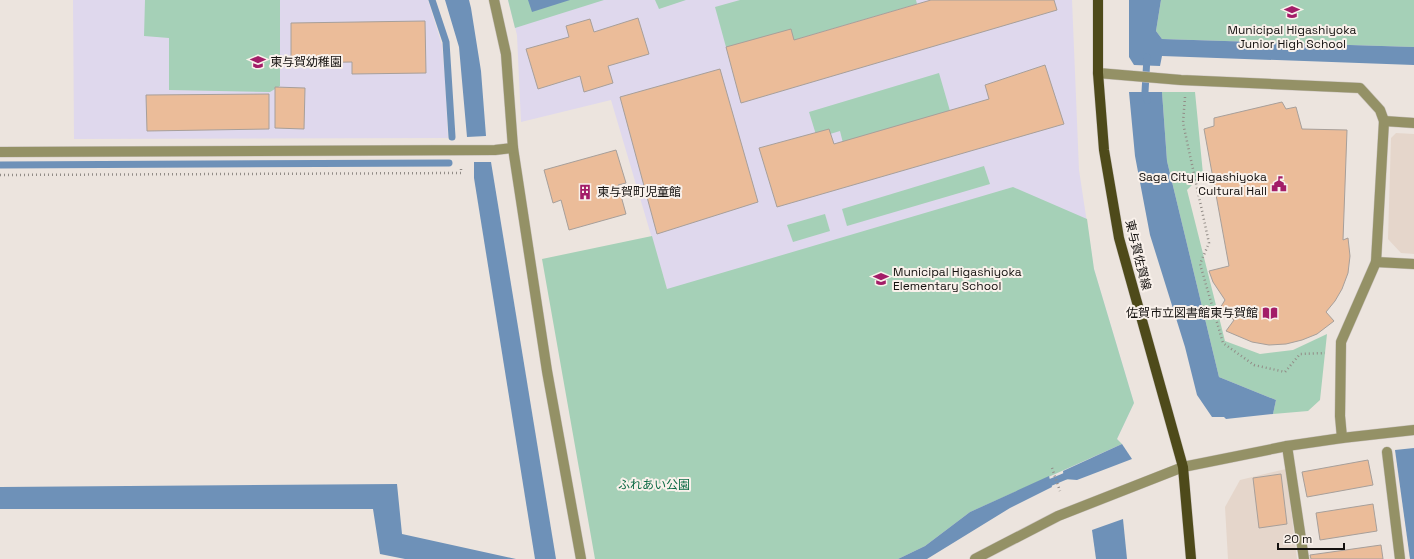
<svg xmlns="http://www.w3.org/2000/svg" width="1414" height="559" font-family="'Space Grotesk','Noto Sans JP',sans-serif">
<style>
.built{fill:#e5d6cb}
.education{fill:#dfd8ed}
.green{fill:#a5d0b7}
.water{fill:#6e91b8}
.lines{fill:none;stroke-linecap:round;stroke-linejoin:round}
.stream{stroke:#6e91b8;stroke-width:7}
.building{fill:#ebbc99;stroke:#a79f9a}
.minor-casing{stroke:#c9c2bd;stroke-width:11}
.major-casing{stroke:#c9c2bd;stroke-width:11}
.path{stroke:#928c87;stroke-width:2.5;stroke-dasharray:1 3;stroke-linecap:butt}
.minor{stroke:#949166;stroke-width:10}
.major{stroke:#4e4a1a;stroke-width:10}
.labels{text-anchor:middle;stroke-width:4;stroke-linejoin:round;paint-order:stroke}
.poi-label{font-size:12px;fill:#14110f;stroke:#f9f1eb;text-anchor:start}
.street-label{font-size:12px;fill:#14110f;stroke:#f9f1eb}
.park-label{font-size:12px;fill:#0b6943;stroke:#f9f1eb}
</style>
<rect width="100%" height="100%" fill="#ece4de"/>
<!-- built -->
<g class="built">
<path d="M1396,133L1414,134V254L1401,253L1388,239L1391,138Z"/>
<path d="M1286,469L1297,559H1228L1225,507L1240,480Z"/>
</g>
<!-- education -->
<g class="education">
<path d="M73,0H428L442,45L445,78L448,138L74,139Z"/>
<path d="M508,0H1072L1079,170L1094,269L1134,403L1117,439L1122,444L970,512L898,559L667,289L611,100L521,122L517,35Z"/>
</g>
<!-- green -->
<g class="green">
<path d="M145,0H280V86L270,92L169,90V38L144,36Z"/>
<path d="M508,0H604L515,28Z"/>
<path d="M655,0H686L659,9Z"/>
<path d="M740,0H916L917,4L794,40L726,47L715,7Z"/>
<path d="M1161,0H1414V47L1162,39L1156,31Z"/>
<path d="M939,73L950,111L843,143L840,131L817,138L809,112Z"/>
<path d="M1162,92H1195L1203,174L1187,190L1225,341L1260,354L1293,350L1327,334L1320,400L1308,411L1273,414L1276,400L1219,377L1167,161Z"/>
<path d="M984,166L990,184L847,226L842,209Z"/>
<path d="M1013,187L1087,219L1094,269L1134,403L1117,439L1122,444L970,512L925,546L898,559H595L542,259L652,236L667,289Z"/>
<path d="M825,214L830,231L793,242L787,225Z"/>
</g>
<!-- water -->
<g class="water">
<path d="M445,0H469L471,8L481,71L486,136L467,137L459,47Z"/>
<path d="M528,0H570L532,12Z"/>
<path d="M1129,0H1161L1156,31L1162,39L1414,47V65L1162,56L1160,66L1134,65L1129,57Z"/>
<path d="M1129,92H1162L1167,161L1219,377L1276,400L1273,414L1226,419L1224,417H1212L1197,395L1185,347L1150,235L1135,156Z"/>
<path d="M474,162H491L556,559H535L474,178Z"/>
<path d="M1122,444L1132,459L1077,480L1064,479L1063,471Z"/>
<path d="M1414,448V559H1410L1395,450Z"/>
<path d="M1049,476L1052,487L1010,508L927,559H898L925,546L970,512Z"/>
<path d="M397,484L402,534L516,559H405L380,554L373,509H0V487Z"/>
<path d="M1123,519L1127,559H1096L1092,530Z"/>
</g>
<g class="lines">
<!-- stream -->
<g class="stream">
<path d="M432,0L446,42L452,137"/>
<path d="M1147,100L1145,92L1147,57"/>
<path d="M0,165L449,163"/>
<path d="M1042,486L1073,473"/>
</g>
</g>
<!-- building -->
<g class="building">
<path d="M931,0H1054L1057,10L741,103L726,47L791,29L794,40Z"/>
<path d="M638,18L649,54L608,66L613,83L584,92L580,76L538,89L526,49L569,37L566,26L590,19L594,32Z"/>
<path d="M425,21L426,73L352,74V62L291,63V23Z"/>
<path d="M1045,65L1064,124L777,207L759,148L829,129L834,144L989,99L985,85Z"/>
<path d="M720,69L758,202L657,234L620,97Z"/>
<path d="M275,87L305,88L304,129L275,128Z"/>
<path d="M269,94V129L147,131L146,95Z"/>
<path d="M1282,102L1286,109L1296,107L1302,129L1347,130L1343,240L1348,238L1350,256L1348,273L1342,289L1335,301L1326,312L1334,321L1317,334L1302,340L1286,344L1269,345L1252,342L1226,331L1234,320L1220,308L1225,300L1213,282L1209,271L1229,266L1204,129L1214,126V118Z"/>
<path d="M616,150L626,183L618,185L626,214L569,230L561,200L553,203L544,170Z"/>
<path d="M1368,460L1373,485L1307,497L1302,472Z"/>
<path d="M1281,474L1287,524L1259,528L1253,478Z"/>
<path d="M1373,504L1377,531L1320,540L1316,513Z"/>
<path d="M1381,545L1383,559H1311L1310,555Z"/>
</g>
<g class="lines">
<!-- minor casing -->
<g class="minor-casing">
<g id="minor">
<path d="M494,0L506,54L513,148L547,371L581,559"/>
<path d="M1098,73L1181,80L1360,88L1380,110L1384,121L1376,262L1341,342L1340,416L1342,438"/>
<path d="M1384,121L1414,123"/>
<path d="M0,152L495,150L513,148"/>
<path d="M1376,262L1414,264"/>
<path d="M1287,446L1304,559"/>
<path d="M1387,452L1400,559"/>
<path d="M975,559L1058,516L1183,467L1287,446L1342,438L1414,430"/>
</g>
</g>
<!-- major casing -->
<g class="major-casing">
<path id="major" d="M1098,0V73L1104,150L1119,238L1183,467L1191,559"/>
</g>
<!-- path -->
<g class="path">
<path d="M1185,97L1183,123L1209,243L1200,264L1223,343L1254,365L1285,372L1300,354L1325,353"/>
<path d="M0,175L461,173V166"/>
<path d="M1052,468L1060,491"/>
</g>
<!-- minor -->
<use href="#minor" class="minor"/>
<!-- major -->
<use href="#major" class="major"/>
</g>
<!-- icons -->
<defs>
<g id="school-bare" transform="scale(1.2)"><path d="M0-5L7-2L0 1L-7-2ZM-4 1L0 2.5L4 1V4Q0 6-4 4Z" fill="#a31d68" stroke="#f9f1eb" stroke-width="2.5" paint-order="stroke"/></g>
<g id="civic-bare" transform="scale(1.2)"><path d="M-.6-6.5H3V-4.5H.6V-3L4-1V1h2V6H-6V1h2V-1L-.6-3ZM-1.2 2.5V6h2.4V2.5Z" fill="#a31d68" stroke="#f9f1eb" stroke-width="2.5" paint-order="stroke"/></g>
<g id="building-bare" transform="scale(1.2)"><path d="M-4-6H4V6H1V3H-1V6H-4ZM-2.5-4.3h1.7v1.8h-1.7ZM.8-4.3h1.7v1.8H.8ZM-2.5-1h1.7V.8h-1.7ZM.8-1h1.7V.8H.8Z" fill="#a31d68" stroke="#f9f1eb" stroke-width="2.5" paint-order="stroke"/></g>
<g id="library-bare" transform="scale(1.2)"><path d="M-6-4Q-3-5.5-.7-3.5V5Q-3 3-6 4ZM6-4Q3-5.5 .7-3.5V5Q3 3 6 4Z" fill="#a31d68" stroke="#f9f1eb" stroke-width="2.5" paint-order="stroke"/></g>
</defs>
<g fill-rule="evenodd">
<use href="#school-bare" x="1292" y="12"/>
<use href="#school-bare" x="258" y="62"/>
<use href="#civic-bare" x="1279" y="184"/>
<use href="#building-bare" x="585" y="192"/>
<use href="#school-bare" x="881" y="279"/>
<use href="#library-bare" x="1270" y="313"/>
</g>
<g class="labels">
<!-- poi labels -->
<g class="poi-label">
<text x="1292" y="34" text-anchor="middle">Municipal Higashiyoka<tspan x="1292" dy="14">Junior High School</tspan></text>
<text x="270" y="66">東与賀幼稚園</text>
<text x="1267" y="181" text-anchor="end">Saga City Higashiyoka<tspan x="1267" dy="14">Cultural Hall</tspan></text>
<text x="597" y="196">東与賀町児童館</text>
<text x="893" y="276">Municipal Higashiyoka<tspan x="893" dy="14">Elementary School</tspan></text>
<text x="1258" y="317" text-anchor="end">佐賀市立図書館東与賀館</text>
</g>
<!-- street labels -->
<g class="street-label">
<text transform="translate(1138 255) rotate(76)" y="4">東与賀佐賀線</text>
</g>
<!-- park labels -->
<g class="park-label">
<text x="654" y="489">ふれあい公園</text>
</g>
</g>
<!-- scale -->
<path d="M1278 543v6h66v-6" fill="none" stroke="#14110f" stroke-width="2"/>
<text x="1284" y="543" font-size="12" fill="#14110f" stroke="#f9f1eb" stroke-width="3" paint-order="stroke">20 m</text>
</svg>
